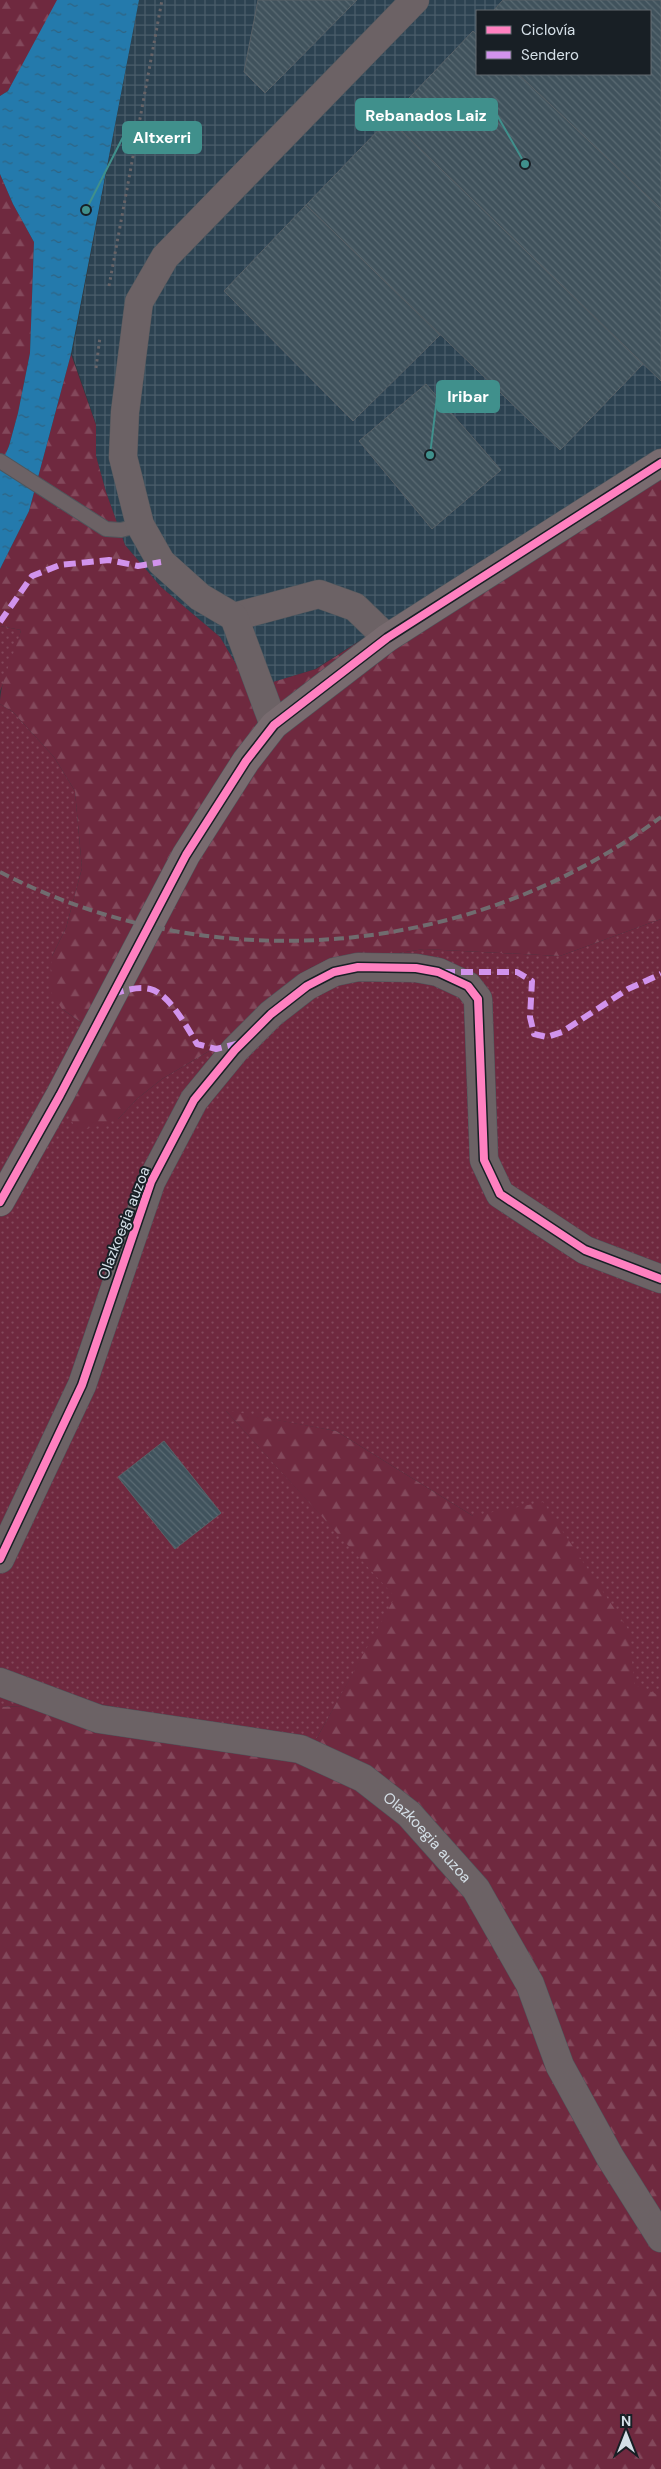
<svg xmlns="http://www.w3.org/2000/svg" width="661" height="2469" font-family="'DM Sans',sans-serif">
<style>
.industrial{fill:url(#industrial-grid);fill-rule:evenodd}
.grass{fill:url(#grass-dots)}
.forest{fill:url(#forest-firs)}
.water{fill:url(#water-ripples)}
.building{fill:url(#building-back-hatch);stroke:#586066}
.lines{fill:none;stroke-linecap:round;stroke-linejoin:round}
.lane-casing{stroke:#4f565c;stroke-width:16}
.street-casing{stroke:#4f565c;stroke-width:29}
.secondary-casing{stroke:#4f565c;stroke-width:29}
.path{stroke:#676367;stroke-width:3;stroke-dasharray:2.5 4;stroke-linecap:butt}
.lane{stroke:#6c6265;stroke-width:14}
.street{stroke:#6c6265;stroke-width:28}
.secondary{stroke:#786b6f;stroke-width:28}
.rail{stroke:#706c6f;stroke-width:4;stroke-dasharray:10 5;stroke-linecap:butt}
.quiet{stroke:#d193ec;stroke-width:6;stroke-dasharray:12 6;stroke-linecap:butt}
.cycleway-casing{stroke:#181f25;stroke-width:11}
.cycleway{stroke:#ff80c0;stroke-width:8}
.labels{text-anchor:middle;stroke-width:4;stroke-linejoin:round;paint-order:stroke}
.street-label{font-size:15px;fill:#d5e0e8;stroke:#181f25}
.leader{fill:none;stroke:#40908c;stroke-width:2}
.callout-dot{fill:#40908c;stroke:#181f25;stroke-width:2}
.callout{fill:#40908c;stroke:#40908c;stroke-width:2}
.callout-label{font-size:16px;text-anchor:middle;font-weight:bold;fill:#fff}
</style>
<defs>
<pattern id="industrial-grid" width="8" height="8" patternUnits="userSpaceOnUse" patternTransform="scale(1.25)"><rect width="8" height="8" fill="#2c4251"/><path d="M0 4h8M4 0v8" fill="none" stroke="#4a5d6a"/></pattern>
<pattern id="grass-dots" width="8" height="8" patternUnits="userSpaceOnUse" patternTransform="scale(1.25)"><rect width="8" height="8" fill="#6f293f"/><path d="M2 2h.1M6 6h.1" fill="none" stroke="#83485b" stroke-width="1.8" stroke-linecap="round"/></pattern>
<pattern id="forest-firs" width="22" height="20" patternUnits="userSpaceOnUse" patternTransform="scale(1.25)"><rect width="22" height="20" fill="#6f293f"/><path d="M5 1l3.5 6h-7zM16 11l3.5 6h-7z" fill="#83485b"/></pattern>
<pattern id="water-ripples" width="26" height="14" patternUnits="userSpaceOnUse" patternTransform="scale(1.25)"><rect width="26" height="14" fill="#247aac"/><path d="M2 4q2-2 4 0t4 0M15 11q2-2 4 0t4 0" fill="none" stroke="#2f6483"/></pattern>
<pattern id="building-back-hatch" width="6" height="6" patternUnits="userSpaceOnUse" patternTransform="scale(1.25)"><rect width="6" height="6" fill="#40525c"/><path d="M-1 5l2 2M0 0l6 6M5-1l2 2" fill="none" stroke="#5b6b73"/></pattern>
</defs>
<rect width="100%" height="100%" fill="#2f383f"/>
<!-- industrial -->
<path class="industrial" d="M139,0H661V448L315,669L274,682L242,674L220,637L161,587L125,545L106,492L96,456V424L72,354ZM477,11H650V74H477Z"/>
<!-- grass -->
<g class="grass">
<path d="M0,626L21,630L15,655L0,691Z"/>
<path d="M0,704L13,712L54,757L75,791L82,868L66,928L52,956L62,1009L82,1023L118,1119L138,1098L162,1079L243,1031L311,967L424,949L560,956L661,919V1904L473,1516L336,1431L226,1411L396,1597L313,1745L94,1703L0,1707Z"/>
</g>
<!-- forest -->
<g class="forest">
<path d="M0,0H57V3L8,91L0,96Z"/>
<path d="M0,174L13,204L34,242L30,353L18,413L9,446L0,467Z"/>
<path d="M71,354L96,425V456L106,492L125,545L161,587L220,637L242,674L273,682L316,669L661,448V919L560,956L424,949L311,967L243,1031L162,1079L138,1098L118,1119L77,1132L69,1115L82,1023L62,1009L49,989L52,956L66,928L82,868L75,791L54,757L13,712L0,704C0,680 15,654 21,630L0,626V569L29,511Z"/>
<path d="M225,1410L336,1431L473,1516L543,1502L628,1629L635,1685L661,1696V2469H0V1707L94,1703L313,1745L395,1597Z"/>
</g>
<!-- water -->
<path class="water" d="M57,0H139L71,354L29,511L0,569V467L9,446L18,413L30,353L34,242L13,204L0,174V96L8,91Z"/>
<!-- building -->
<g class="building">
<path d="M258,0H357L265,93L244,72Z"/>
<path d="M503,0H661V209L518,74H650V11H493Z"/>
<path d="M473,31L477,35V74H518L661,209V381L389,119Z"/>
<path d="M389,119L643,364L560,450L306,205Z"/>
<path d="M306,205L440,335L353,421L224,291Z"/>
<path d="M426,384L501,470L432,529L359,441Z"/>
<path d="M164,1441L221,1513L175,1549L118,1477Z"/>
</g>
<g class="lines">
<!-- lane casing -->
<g class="lane-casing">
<path id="lane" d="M0,461L106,529L121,530L140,525"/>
</g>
<!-- street casing -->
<g class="street-casing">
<g id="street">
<path d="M234,617L319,594L355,607L387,638"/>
<path d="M274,725L234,617L200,597L161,562L140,525L123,457L125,412L139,302L165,257L415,0"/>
<path d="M0,1559L82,1385L151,1182L194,1100L235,1050L271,1014L307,986L334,972L358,967L416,968L438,972L468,986L478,999L484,1160L500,1194L585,1250L661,1279"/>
<path id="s1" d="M0,1682L99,1719L300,1749L363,1778L409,1814L476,1889L530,1984L560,2066L610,2157L661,2238"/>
</g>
</g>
<!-- secondary casing -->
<g class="secondary-casing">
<path id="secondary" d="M0,1202L60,1095L186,855L246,761L274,725L387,638L661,463"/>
</g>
<!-- path -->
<g class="path">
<path d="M109,286L162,0"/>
<path d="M96,368L100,337"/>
</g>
<!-- lane -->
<use href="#lane" class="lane"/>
<!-- street -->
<use href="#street" class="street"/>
<!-- secondary -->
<use href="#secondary" class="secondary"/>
<!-- rail -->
<path class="rail" d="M0,872C210,981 472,959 661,817"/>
<!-- quiet -->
<g class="quiet">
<path d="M0,622L32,576L60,565L109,560L138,566L161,562"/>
<path d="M443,972H517L532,981L530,1017L534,1034L547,1037L562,1032L628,989L661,974"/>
<path d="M112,994C124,991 137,986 150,989C169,993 188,1029 197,1044L216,1049L240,1043"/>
</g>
<!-- cycleway casing -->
<g class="cycleway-casing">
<g id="cycleway">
<path d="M0,1202L60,1095L186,855L246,761L274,725L387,638L661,463"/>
<path d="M0,1559L82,1385L151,1182L194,1100L235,1050L271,1014L307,986L334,972L358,967L416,968L438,972L468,986L478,999L484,1160L500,1194L585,1250L661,1279"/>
</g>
</g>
<!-- cycleway -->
<use href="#cycleway" class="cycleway"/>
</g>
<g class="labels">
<!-- street labels -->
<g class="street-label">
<text transform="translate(124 1223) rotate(-69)" y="5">Olazkoegia auzoa</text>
<text dy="5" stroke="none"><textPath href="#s1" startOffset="466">Olazkoegia auzoa</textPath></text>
</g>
</g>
<!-- callouts -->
<path class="leader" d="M525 164L497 115M86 210L123 137M430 455L437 397"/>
<g class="callout-dot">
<circle cx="525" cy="164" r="5"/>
<circle cx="86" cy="210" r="5"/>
<circle cx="430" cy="455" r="5"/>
</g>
<g class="callout">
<rect x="356" y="99" width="141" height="31" rx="5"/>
<rect x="123" y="122" width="78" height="31" rx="5"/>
<rect x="437" y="381" width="62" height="31" rx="5"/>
</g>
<g class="callout-label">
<text x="426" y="121">Rebanados Laiz</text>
<text x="162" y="143">Altxerri</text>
<text x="468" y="402">Iribar</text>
</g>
<!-- legend -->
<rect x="476" y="10" width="175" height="65" fill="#181f25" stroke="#646c73"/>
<rect x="486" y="26" width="25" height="8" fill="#ff80c0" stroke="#646c73"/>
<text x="521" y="35" font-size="15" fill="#d5e0e8">Ciclovía</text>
<rect x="486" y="51" width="25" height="8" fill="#d193ec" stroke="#646c73"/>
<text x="521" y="60" font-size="15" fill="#d5e0e8">Sendero</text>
<!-- north arrow -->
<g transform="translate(626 2434)" stroke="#181f25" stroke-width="4" paint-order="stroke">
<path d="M0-4L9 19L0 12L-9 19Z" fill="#d5e0e8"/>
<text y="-8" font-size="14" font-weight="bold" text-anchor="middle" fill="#d5e0e8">N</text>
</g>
</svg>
